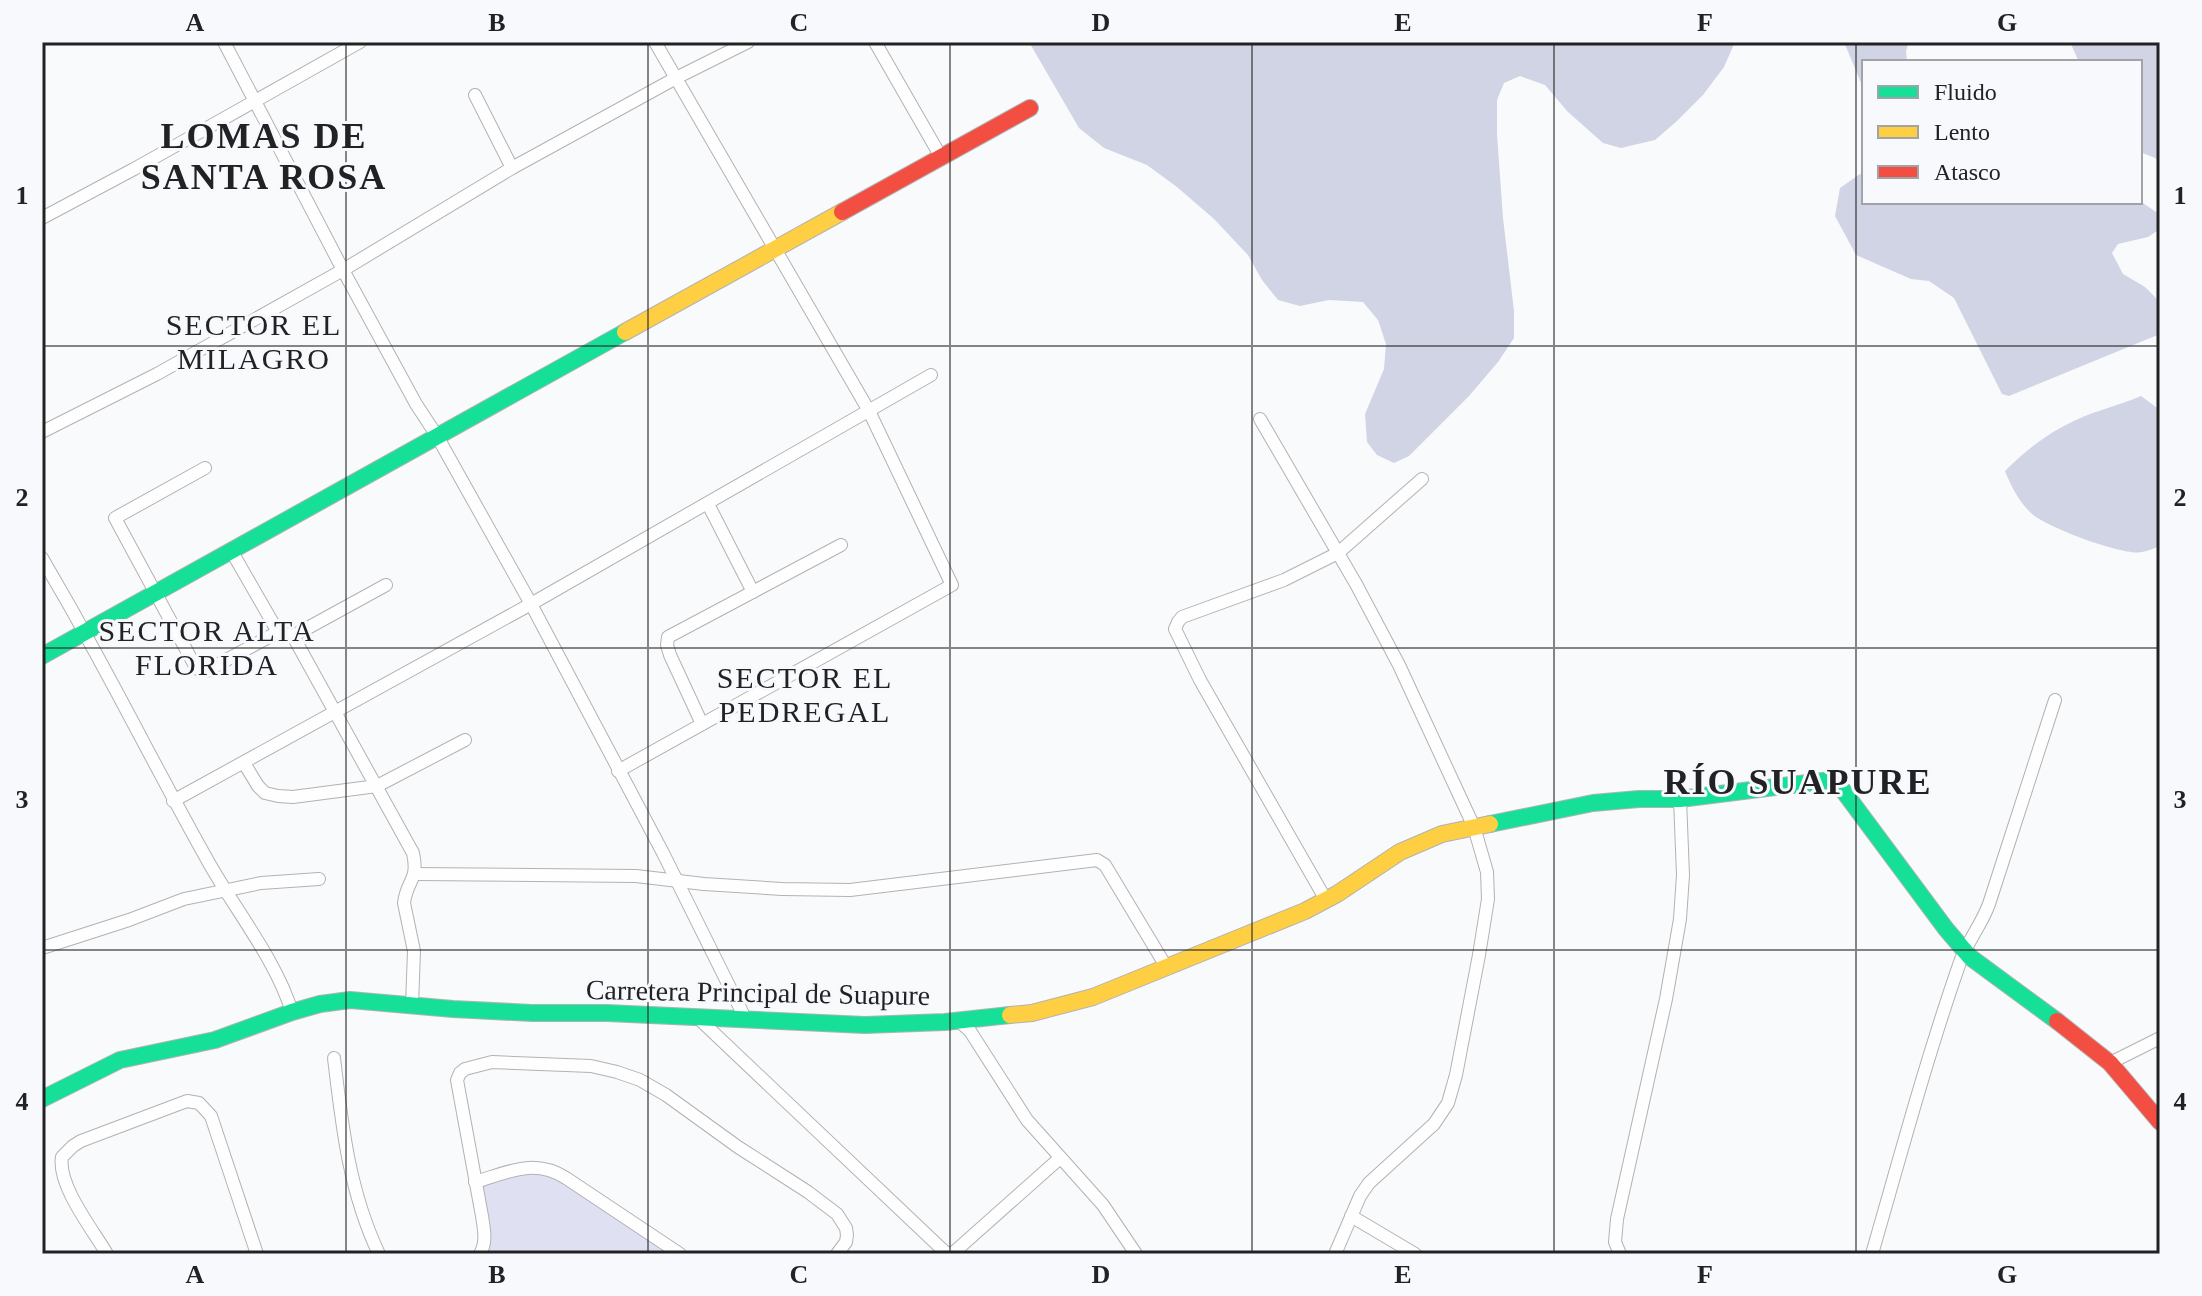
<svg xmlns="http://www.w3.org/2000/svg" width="2202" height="1296" font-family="'Times New Roman',serif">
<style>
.green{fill:#dfe1f2}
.forest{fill:#d1d4e5}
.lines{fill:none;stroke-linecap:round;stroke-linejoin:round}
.street-casing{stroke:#b2b2b4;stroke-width:14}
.fast-casing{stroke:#b2b2b4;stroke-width:18}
.slow-casing{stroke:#b2b2b4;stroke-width:18}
.jam-casing{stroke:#b2b2b4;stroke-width:18}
.street{stroke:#fefeff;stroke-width:12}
.fast{stroke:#16e098;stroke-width:16}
.slow{stroke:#ffcf43;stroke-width:16}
.jam{stroke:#f24e42;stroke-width:16}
.grid{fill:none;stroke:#222224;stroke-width:2;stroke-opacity:0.55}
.labels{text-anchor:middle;stroke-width:6;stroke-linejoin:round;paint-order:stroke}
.street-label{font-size:28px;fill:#222224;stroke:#f8f9fd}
.neighbourhood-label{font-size:30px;letter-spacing:2px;fill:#222224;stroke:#f8f9fd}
.district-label{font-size:36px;font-weight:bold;letter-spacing:2px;fill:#222224;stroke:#f8f9fd}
.neatline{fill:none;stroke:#222224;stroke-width:3}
.grid-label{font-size:26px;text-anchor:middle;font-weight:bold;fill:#222224}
</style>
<rect width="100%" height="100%" fill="#f9fafc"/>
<!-- green -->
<path class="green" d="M540,1167L680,1254H480L475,1182Z"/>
<!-- forest -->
<g class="forest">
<path d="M1029,42H1735L1724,67L1703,95L1677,121L1655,140L1621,148L1603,143L1568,112L1545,85L1520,76L1504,83L1497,100V134L1503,218L1514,311V338L1498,362L1469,396L1409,456L1394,463L1377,455L1367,442L1365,414L1384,369L1386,344L1378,320L1363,302L1329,300L1300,306L1278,300L1262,280L1248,255L1214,219L1177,187L1147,165L1104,148L1079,128Z"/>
<path d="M1844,42H1909L1906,51L1907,62H1864V90Z"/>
<path d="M2070,42H2160V163L2155,158L2140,152V62H2079Z"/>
<path d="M1860,174L1864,175V202L2140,201L2159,214L2160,229L2148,237L2118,244L2112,253L2123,274L2145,287L2160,302V334L2009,396L2002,394L1954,298L1929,281L1911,279L1856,255L1835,216L1840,188Z"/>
<path d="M2141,396L2160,410V546C2154,548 2148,551 2142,552C2123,556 2046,527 2031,513C2019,502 2011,486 2005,471C2026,450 2049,432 2076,420C2097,410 2120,405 2141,396Z"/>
</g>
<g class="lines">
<!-- street casing -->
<g class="street-casing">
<g id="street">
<path d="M224,42L343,270L416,404L437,436L531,604L663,853L746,1020"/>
<path d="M875,42L941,157"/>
<path d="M475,95L512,168"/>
<path d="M42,218L134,169L360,42"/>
<path d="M1260,419L1356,584L1399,665L1474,827L1487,872L1488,899L1479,955L1456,1075L1448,1103L1434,1124L1369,1183L1360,1196L1335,1254"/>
<path d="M42,432L157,374L343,270L512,168L676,78L748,42"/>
<path d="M205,468L115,518L195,666L201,671H206L278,632L293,636L386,585"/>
<path d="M708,504L753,592"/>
<path d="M232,552L278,632"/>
<path d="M42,558C56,583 71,607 84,632C127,709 166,787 209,863C236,911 276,960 292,1012"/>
<path d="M293,636L413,853C419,881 407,879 404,903L414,951L412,1005"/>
<path d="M702,724L670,655L667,645L668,637L841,545"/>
<path d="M244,763L258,786L265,793L278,796L293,797L377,786L465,740"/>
<path d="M618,771L952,585L869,411L655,42"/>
<path d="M173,801L531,604L931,375"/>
<path d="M415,874L636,876L704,884L782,889L850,890L1097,860L1105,865L1167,968"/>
<path d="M1326,900L1200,680L1175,629L1178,622L1182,617L1284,580L1338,553L1422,479"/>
<path d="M42,948L129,920L184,899L261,883L319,879"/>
<path d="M698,1018L945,1252L950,1254"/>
<path d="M959,1021L970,1031L1027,1120L1103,1205L1136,1254"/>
<path d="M334,1058C342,1126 349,1191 379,1254"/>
<path d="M2110,1063L2160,1038"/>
<path d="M475,1182C509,1172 534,1158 566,1178L680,1254"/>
<path d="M1351,1216L1415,1254"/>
<path d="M107,1254C93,1230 57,1185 62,1157L73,1146L81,1141L187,1101L199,1103L211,1116L257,1254"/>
<path d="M480,1254C487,1242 484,1230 482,1216L457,1080L460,1073L465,1069L492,1062L591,1066L617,1072L640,1080L666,1095L738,1147L808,1192L837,1214L846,1228L847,1235L846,1242L837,1254"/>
<path d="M952,1254L1060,1158"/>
<path d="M1620,1254L1615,1242L1617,1219L1666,999L1680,919L1683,875L1680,799"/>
<path d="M1872,1254C1900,1157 1926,1060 1959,965C1966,943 1981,926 1989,904L2055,700"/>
</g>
</g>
<!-- fast casing -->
<g class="fast-casing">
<g id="fast">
<path d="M42,656L625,332"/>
<path d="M1490,824L1593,803L1639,799H1680L1831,780L1836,781L1946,929L1970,957L2057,1021"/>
<path d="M42,1099L120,1060L215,1040L292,1012L320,1004L350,1000L453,1009L532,1013H607L865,1025L945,1022L1010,1015"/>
</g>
</g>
<!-- slow casing -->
<g class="slow-casing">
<g id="slow">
<path d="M625,332L842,212"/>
<path d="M1010,1015L1032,1013L1093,997L1305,911L1337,894L1400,852L1442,834L1490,824"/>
</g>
</g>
<!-- jam casing -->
<g class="jam-casing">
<g id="jam">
<path d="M842,212L1030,108"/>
<path d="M2057,1021L2110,1063L2160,1122"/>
</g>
</g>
<!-- street -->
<use href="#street" class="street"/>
<!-- fast -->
<use href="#fast" class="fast"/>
<!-- slow -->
<use href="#slow" class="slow"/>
<!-- jam -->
<use href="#jam" class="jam"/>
</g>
<!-- grid -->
<path class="grid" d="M346,42V1254M648,42V1254M950,42V1254M1252,42V1254M1554,42V1254M1856,42V1254M42,346H2160M42,648H2160M42,950H2160"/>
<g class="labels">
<!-- street labels -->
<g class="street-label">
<text transform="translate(758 992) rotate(1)" y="10">Carretera Principal de Suapure</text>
</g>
<!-- neighbourhood labels -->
<g class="neighbourhood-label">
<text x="254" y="335">SECTOR EL<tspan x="254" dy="34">MILAGRO</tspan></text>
<text x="207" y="641">SECTOR ALTA<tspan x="207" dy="34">FLORIDA</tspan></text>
<text x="805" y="688">SECTOR EL<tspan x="805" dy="34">PEDREGAL</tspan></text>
</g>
<!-- district labels -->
<g class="district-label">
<text x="264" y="148">LOMAS DE<tspan x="264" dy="41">SANTA ROSA</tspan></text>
<text x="1798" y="794">RÍO SUAPURE</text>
</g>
</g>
<!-- border -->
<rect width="2202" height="1296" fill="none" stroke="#f8f9fd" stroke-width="88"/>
<!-- legend -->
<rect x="1862" y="60" width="280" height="144" fill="#f8f9fd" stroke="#a2a3a6" stroke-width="2"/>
<rect x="1878" y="86" width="40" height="12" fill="#16e098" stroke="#a2a3a6" stroke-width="2"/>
<text x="1934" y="100" font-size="24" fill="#222224">Fluido</text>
<rect x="1878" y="126" width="40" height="12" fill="#ffcf43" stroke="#a2a3a6" stroke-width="2"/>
<text x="1934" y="140" font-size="24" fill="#222224">Lento</text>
<rect x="1878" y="166" width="40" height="12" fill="#f24e42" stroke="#a2a3a6" stroke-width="2"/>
<text x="1934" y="180" font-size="24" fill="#222224">Atasco</text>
<rect x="44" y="44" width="2114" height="1208" class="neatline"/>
<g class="grid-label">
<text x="195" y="31">A</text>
<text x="497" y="31">B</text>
<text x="799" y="31">C</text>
<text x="1101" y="31">D</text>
<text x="1403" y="31">E</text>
<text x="1705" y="31">F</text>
<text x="2007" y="31">G</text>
<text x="22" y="204">1</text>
<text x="2180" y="204">1</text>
<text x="22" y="506">2</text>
<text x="2180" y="506">2</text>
<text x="22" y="808">3</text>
<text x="2180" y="808">3</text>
<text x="22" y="1110">4</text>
<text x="2180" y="1110">4</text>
<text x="195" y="1283">A</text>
<text x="497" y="1283">B</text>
<text x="799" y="1283">C</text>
<text x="1101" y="1283">D</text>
<text x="1403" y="1283">E</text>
<text x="1705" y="1283">F</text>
<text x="2007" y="1283">G</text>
</g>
</svg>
